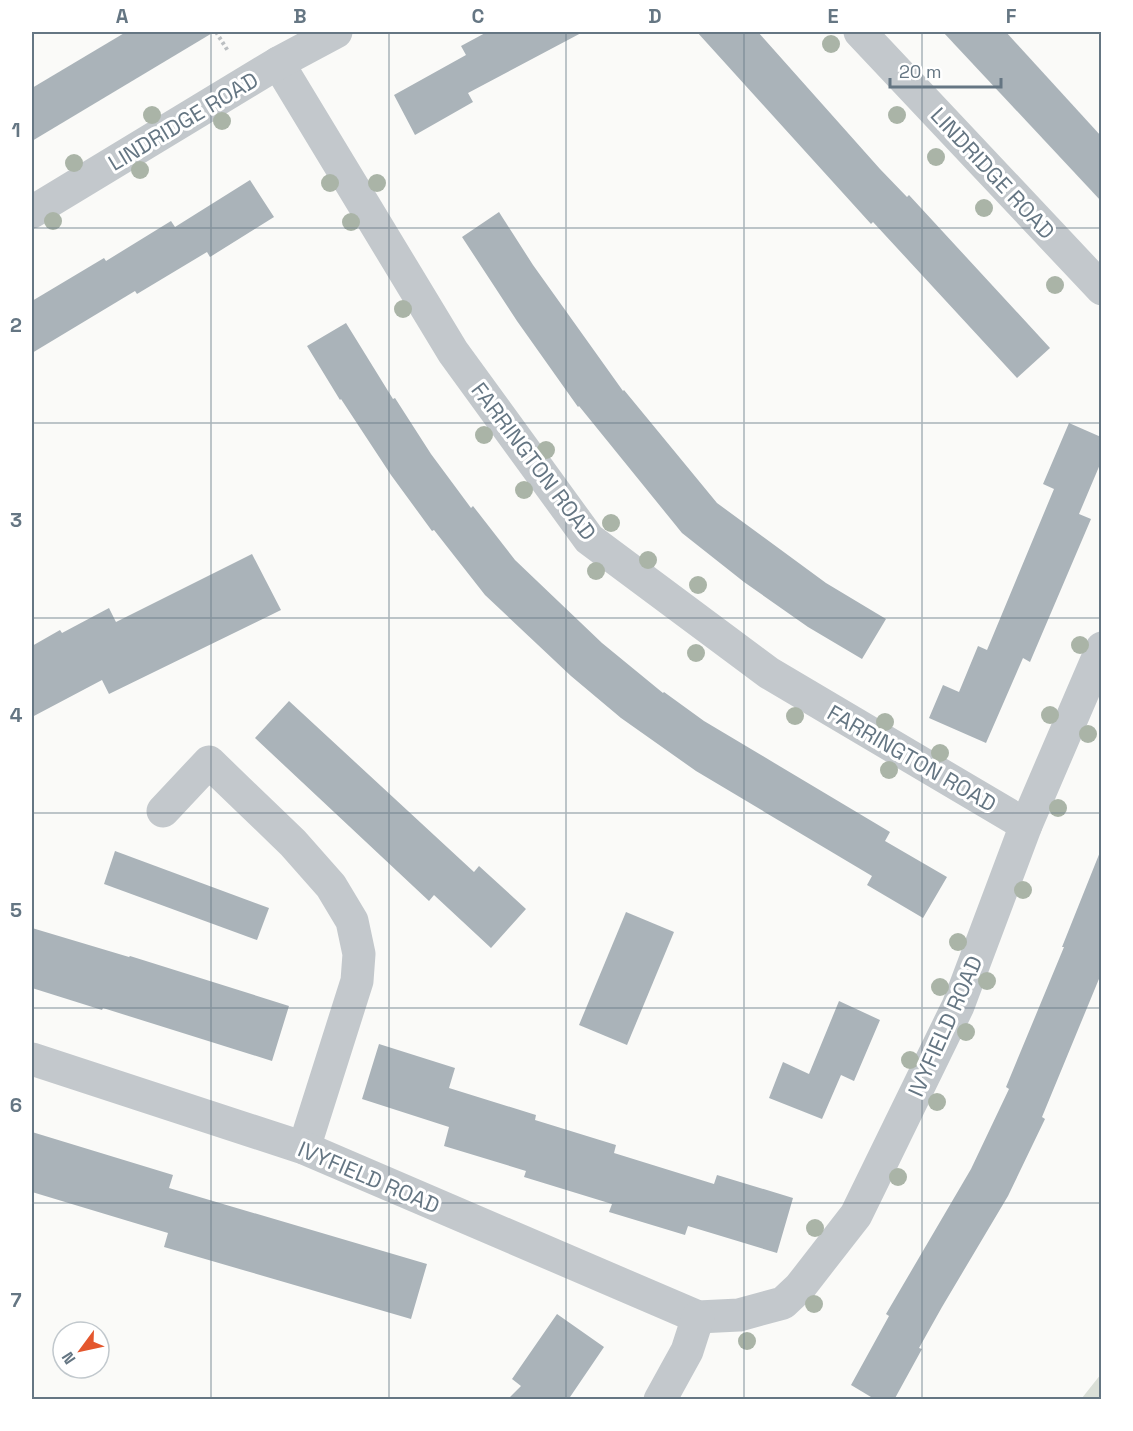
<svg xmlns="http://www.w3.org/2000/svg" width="1133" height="1431" font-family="'Space Grotesk',sans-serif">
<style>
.green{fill:#dadfd7}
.building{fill:#aab3b9}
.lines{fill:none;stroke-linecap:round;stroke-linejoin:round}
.path{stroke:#bbbfc2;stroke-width:4;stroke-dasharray:3 3;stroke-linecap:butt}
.minor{stroke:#c3c8cc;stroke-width:33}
.tree{fill:#aab4a7}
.grid{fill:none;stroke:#657683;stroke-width:1.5;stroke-opacity:0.55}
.labels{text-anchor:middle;stroke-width:6;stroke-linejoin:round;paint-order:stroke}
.street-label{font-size:22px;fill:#657683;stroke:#fff}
.neatline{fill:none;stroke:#657683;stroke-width:2}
.grid-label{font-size:20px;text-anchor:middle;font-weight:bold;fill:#657683}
</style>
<rect width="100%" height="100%" fill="#fafaf8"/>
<!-- green -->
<path class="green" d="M1101,1374V1399H1080L1082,1398Z"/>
<!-- building -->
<g class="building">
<path d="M126,32H214L32,141V88Z"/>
<path d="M487,32H583L468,93L473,102L415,135L394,95L466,55L461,46Z"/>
<path d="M697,32H758L880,169L907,197L909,195L1050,348L1017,378L873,222L871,224Z"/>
<path d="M943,32H1006L1101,136V201Z"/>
<path d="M250,180L274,217L210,257L207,252L137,294L135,291L32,353V301L104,258L106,261L171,221L175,227Z"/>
<path d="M499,212L533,265L623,391L624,390L717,503L826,583L886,619L862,659L808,627L744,582L682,533L579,406L578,407L517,321L462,237Z"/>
<path d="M346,323L393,399L395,398L431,454L471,508L473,506L515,560L602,643L663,693L664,692L704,721L890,832L885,841L947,877L923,918L867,885L872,876L696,771L621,718L571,676L485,595L434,530L432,531L391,475L341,399L340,400L307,346Z"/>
<path d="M1069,423L1101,437V462L1079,514L1091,519L1030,662L1023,658L986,743L929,718L943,685L959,692L978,646L987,650L1054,489L1043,484Z"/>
<path d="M252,554L281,610L109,694L102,680L32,717V646L60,630L62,633L109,608L116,622Z"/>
<path d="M289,701L474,872L479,866L526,909L491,948L434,895L429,901L255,738Z"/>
<path d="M115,851L269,908L257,940L104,884Z"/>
<path d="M1100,852L1101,974L1042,1117L1045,1119L1008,1196L942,1307L919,1348L922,1349L894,1400H876L851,1385L889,1316L886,1314L971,1169L1009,1089L1006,1087L1064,947H1062Z"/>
<path d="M626,912L674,932L627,1045L579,1025Z"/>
<path d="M32,928L129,957L130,956L289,1006L272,1061L103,1008L102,1010L32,988Z"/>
<path d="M839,1001L880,1020L854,1081L841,1075L822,1119L769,1098L783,1062L809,1074Z"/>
<path d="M379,1044L455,1068L449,1088L536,1115L535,1120L616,1145L614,1153L714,1184L717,1175L793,1198L777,1253L688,1226L685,1235L609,1212L612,1204L524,1177L526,1171L444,1146L449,1127L362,1099Z"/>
<path d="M32,1132L173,1175L169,1188L427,1264L411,1319L164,1247L168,1233L32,1192Z"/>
<path d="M557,1314L604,1347L568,1400H507L521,1386L512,1379Z"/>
</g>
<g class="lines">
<!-- path -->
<path class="path" d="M216,32L228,51"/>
<!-- minor -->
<g class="minor">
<path d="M860,32L1102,289"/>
<path d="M278,63L453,352L589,539L769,673L1026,825"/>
<path d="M32,212L278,63L336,32"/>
<path d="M163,811L209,762L293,843L331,886L352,921L359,954L357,981L304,1148"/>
<path d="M32,1059L304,1148L698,1317L739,1315L783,1303L800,1287L856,1215L958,1006L1026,825L1102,648"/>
<path d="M660,1400L687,1351L698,1317"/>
</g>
</g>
<!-- trees -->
<g class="tree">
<circle cx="831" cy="44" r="9"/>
<circle cx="152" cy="115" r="9"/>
<circle cx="897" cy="115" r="9"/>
<circle cx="222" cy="121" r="9"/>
<circle cx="936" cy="157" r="9"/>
<circle cx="74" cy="163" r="9"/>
<circle cx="140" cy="170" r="9"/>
<circle cx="330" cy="183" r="9"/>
<circle cx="377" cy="183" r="9"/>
<circle cx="984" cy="208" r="9"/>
<circle cx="53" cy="221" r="9"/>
<circle cx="351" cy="222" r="9"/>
<circle cx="1055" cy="285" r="9"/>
<circle cx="403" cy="309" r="9"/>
<circle cx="484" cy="435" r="9"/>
<circle cx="546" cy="450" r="9"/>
<circle cx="524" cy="490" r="9"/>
<circle cx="611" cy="523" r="9"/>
<circle cx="648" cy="560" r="9"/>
<circle cx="596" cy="571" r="9"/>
<circle cx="698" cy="585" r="9"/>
<circle cx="1080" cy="645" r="9"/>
<circle cx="696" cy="653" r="9"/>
<circle cx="1050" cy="715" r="9"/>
<circle cx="795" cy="716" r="9"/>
<circle cx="885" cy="722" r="9"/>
<circle cx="1088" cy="734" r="9"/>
<circle cx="940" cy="753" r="9"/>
<circle cx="889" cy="770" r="9"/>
<circle cx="1058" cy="808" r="9"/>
<circle cx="1023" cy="890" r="9"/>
<circle cx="958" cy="942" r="9"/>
<circle cx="987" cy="981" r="9"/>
<circle cx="940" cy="987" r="9"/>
<circle cx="966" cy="1032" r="9"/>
<circle cx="910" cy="1060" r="9"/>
<circle cx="937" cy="1102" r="9"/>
<circle cx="898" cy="1177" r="9"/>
<circle cx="815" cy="1228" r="9"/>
<circle cx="814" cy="1304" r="9"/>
<circle cx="747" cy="1341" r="9"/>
</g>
<!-- grid -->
<path class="grid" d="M211,32V1400M389,32V1400M566,32V1400M744,32V1400M922,32V1400M32,228H1102M32,423H1102M32,618H1102M32,813H1102M32,1008H1102M32,1203H1102"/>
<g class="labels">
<!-- street labels -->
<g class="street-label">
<text transform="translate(183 121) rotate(-31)" y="8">LINDRIDGE ROAD</text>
<text transform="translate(993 173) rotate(47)" y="8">LINDRIDGE ROAD</text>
<text transform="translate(534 461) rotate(53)" y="8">FARRINGTON ROAD</text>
<text transform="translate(912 758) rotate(30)" y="8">FARRINGTON ROAD</text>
<text transform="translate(945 1026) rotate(-66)" y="8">IVYFIELD ROAD</text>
<text transform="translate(369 1177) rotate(23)" y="8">IVYFIELD ROAD</text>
</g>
</g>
<!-- border -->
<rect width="1133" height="1431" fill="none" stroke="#ffffff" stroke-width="66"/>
<!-- north arrow -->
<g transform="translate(81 1350) rotate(237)"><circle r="28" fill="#ffffff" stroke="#c1c8cd" stroke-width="1.5"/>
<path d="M0-4.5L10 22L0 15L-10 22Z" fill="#e4572e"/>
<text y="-9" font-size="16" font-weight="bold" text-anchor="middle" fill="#657683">N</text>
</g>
<!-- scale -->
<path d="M890 78v9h111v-9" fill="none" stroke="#657683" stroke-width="3"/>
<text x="899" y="78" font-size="18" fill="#657683" stroke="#ffffff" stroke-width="4.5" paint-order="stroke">20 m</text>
<rect x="33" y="33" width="1067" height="1365" class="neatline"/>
<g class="grid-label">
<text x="122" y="23">A</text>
<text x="300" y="23">B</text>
<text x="478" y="23">C</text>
<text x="655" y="23">D</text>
<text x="833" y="23">E</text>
<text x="1011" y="23">F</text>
<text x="16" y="137">1</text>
<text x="16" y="332">2</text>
<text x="16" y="527">3</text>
<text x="16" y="722">4</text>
<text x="16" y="917">5</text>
<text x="16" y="1112">6</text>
<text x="16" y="1307">7</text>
</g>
</svg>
